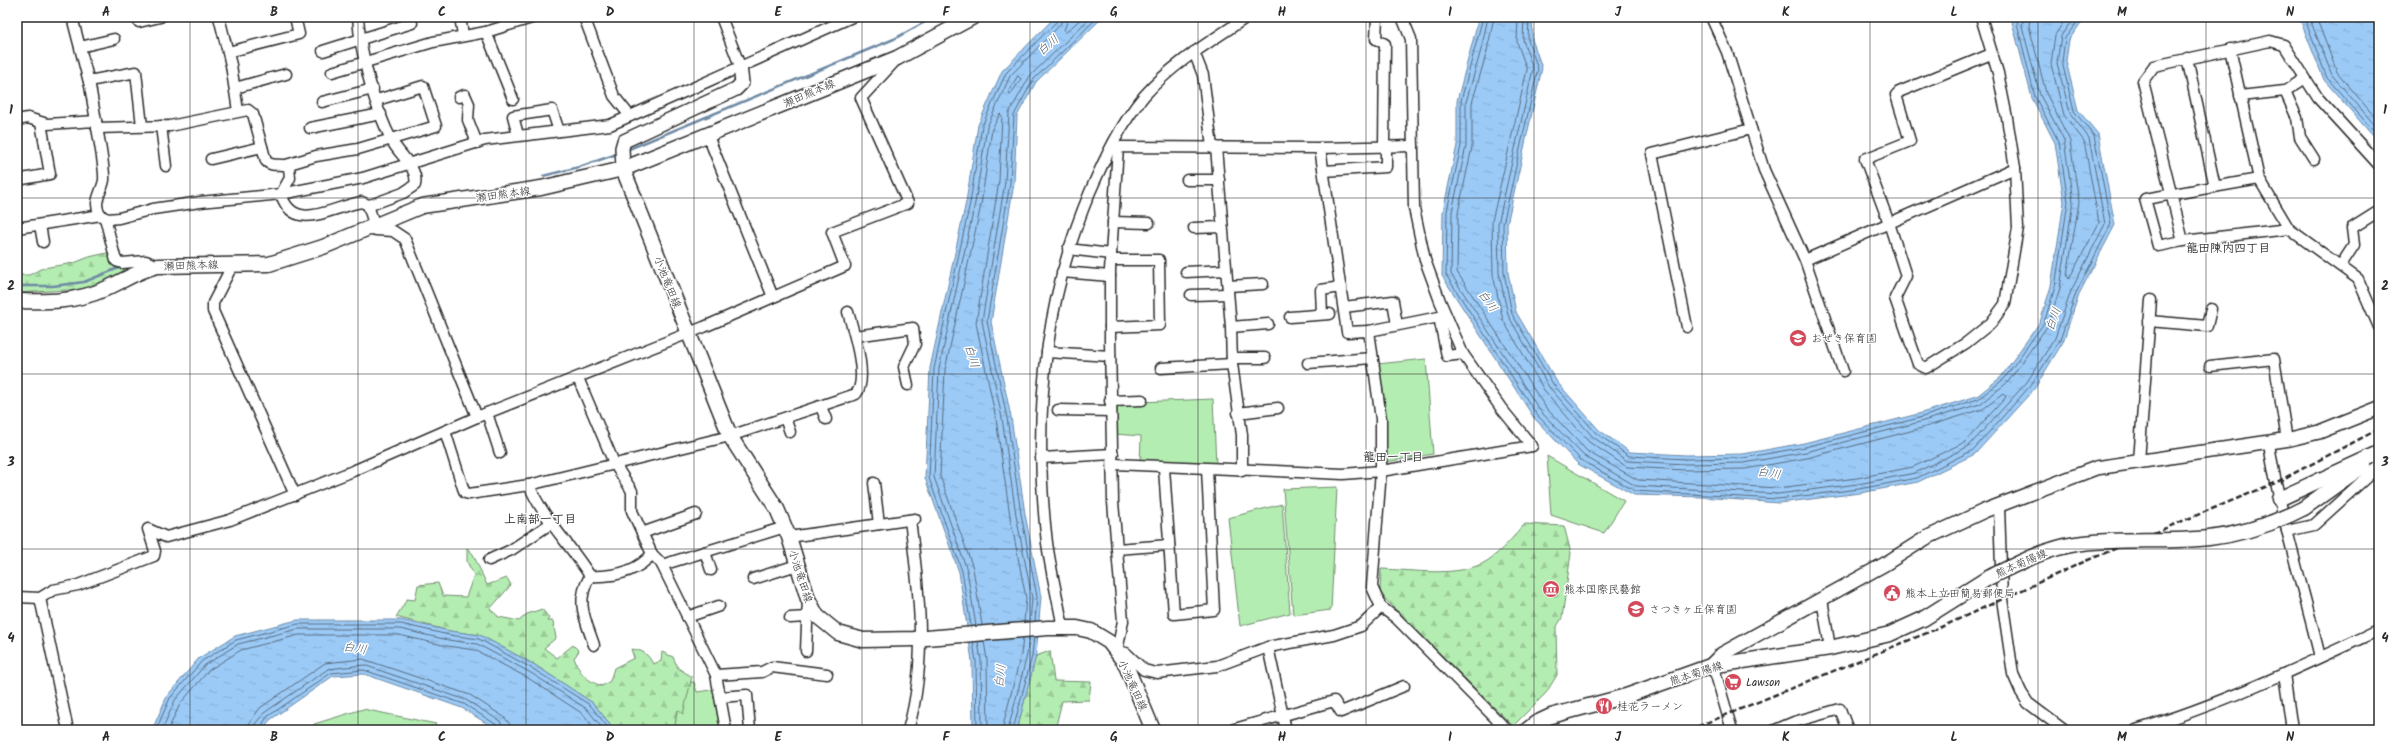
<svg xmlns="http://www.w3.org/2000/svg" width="2396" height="747" font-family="Kalam,'Klee One',sans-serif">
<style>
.green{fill:#b4edb1;stroke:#708c6e}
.forest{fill:url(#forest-firs);stroke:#708c6e}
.water{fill:url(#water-ripples);stroke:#6e8aa5}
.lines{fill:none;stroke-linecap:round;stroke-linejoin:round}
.shore{stroke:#586b7d;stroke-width:1}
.stream{stroke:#6e8aa5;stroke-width:2.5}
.minor-casing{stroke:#2b2b2b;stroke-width:13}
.tertiary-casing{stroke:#2b2b2b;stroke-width:16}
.secondary-casing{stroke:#2b2b2b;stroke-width:17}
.minor{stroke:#fff;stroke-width:10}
.tertiary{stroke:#fff;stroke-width:13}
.secondary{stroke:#fff;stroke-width:14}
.rail{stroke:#2b2b2b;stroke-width:2.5;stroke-dasharray:6 3;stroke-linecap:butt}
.secondary-bridge-casing{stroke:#2b2b2b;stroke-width:17;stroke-linecap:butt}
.secondary-bridge{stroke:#fff;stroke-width:14}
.grid{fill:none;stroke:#2b2b2b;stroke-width:1;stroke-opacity:0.55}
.labels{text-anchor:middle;stroke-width:3;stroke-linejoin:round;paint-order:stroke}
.street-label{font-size:11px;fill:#2b2b2b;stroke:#fff}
.poi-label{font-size:11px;fill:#2b2b2b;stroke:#fff;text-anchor:start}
.water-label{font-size:12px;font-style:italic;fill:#4d5b68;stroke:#fff}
.neighbourhood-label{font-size:12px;font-weight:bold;fill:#2b2b2b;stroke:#fff}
.neatline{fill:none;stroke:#2b2b2b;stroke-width:1.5}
.grid-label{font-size:13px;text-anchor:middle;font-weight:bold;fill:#2b2b2b}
</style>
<defs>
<pattern id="forest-firs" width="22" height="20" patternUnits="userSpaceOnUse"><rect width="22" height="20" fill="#b4edb1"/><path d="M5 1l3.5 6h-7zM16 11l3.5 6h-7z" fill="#9bcb98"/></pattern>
<pattern id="water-ripples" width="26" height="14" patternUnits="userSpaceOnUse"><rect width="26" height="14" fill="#9bcaf7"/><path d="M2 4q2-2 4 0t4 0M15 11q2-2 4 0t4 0" fill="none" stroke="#86aed4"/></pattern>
</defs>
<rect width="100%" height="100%" fill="#fff"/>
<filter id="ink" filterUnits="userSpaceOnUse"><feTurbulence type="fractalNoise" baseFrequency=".025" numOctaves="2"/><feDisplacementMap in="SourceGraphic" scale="8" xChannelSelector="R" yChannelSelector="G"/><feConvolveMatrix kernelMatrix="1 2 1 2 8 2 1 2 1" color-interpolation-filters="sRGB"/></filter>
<g filter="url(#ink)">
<!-- green -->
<g class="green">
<path d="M1426,359L1433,454L1385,462L1377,364Z"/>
<path d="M1213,399L1216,464L1140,463L1141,436L1115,434V403Z"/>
<path d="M1547,456L1624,501L1604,533L1551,515Z"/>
<path d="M1337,487L1331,610L1293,615L1283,489Z"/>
<path d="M1282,504L1290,613L1240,626L1228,518Z"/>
<path d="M691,682H694L697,692L717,689L724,730H675L676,715L678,710L683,713L686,694Z"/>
<path d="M363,709L436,724L433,730H312L314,724Z"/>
</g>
<!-- forest -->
<g class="forest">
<path d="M107,253L113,264L132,266L101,284L84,289L17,293V275H29L43,268L74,263L89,257Z"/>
<path d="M1525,524L1564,526L1571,553L1562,618L1556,628L1557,675L1546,693L1513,726L1388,602L1380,592L1381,569C1413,570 1460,578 1487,561C1502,551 1513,537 1525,524Z"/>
<path d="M467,548L473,554L487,585L507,578L511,585L490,609L499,617L519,621L527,614L542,609L549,618L547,621H553L556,638L544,648L557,658L573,645L579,651L574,658C580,674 587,681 602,686L610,681L614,668L634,658L631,649C643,650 648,654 653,664L661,661L662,652L673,657L678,668L692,677L683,714L678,710L676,715L675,730H615L593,703L535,665L480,635L450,631L396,617L407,599L415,600L418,585L438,583L443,596L466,597L474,575L467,562Z"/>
<path d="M1050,651L1054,681L1091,682L1089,700L1062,701L1055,730H1017L1036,656Z"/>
</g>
<!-- water -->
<g class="water">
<path d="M1055,17H1103L1036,82L1017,116L1014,183L991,322L1011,417L1025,514L1041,597L1036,656L1017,730H973L972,661L959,572L925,478L930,368L966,202L978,125L1002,71Z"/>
<path d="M1479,17H1533L1532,39L1542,68L1507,224L1508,273L1516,312L1557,382L1599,430L1630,452L1686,455L1743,454L1804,443L1918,414L1977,396L2001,377L2040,322L2051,286L2064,202L2055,143L2032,98L2012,22L2017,17H2085L2069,40L2066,61L2078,110L2098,134L2115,225L2079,294L2063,342L2035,388L1975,454L1918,482L1860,493L1779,503L1702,497L1634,495L1578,464L1534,418L1442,276L1443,211L1457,145V101Z"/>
<path d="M2299,17H2379V143L2324,80Z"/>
<path d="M297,620H401L450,631L480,635L535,665L593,703L615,730H497L462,708L364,674L333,676L270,720L262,730H152L167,696L199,658L235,636Z"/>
</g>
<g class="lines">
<!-- shore -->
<g class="shore">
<path d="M1069,17L1064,30L1065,33L1083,17"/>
<path d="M1483,17L1461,101V146L1447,211L1446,275L1537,415L1581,460L1635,491L1778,499L1859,489L1917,478L1973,450L2031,385L2060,340L2076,293L2111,224L2094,136L2074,111L2062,62L2065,38L2081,17"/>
<path d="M1488,17L1481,50L1466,102V146L1452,212L1451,274L1541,412L1584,456L1636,486L1778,494L1858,484L1915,473L1969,446L2027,382L2055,338L2071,291L2105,224L2089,138L2070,113L2057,63L2061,36L2074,17"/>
<path d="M1494,17L1487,51L1472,103V147L1458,213L1457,272L1546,408L1588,452L1638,480L1778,488L1857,478L1913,467L1965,442L2006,397L2003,394L1983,409L1922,428L1807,458L1745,469L1685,470L1627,467L1589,442L1544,390L1503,320L1493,275L1492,221L1527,70L1517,42L1518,17"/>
<path d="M1524,17L1523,40L1533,69L1498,224L1499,273L1508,315L1549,387L1593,437L1627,461L1686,464L1744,463L1806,452L1920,422L1980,404L2008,382L2048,325L2060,288L2073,202L2064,140L2040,95L2022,26L2024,17"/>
<path d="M1529,17L1528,40L1538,69L1503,224L1504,273L1512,314L1553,384L1596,433L1629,456L1686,459L1743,458L1805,447L1919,418L1978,399L2004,379L2044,323L2055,287L2068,202L2059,142L2035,97L2017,24L2019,17"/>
<path d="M2030,17L2029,26L2046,93L2070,141L2079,202L2067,276L2069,279L2099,223L2084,141L2064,115L2051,64L2055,35L2067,17"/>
<path d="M2304,17L2327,78L2379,137"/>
<path d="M2309,17L2332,75L2379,130"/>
<path d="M2316,17L2337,72L2379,122"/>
<path d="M1018,76L1021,79L1010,95L1009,92Z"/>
<path d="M1030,621L1032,598L1016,515L1002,418L982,321L1005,182L1009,113L1030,76L1091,17"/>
<path d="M1035,621L1037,597L1021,514L1007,418L987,321L1010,183L1014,115L1033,80L1098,17"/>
<path d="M982,625L973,568L940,476L945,370L981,205L992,129L1000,114L1002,116L999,181L976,323L996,419L1010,516L1026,598L1024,622"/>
<path d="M971,626L962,571L929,478L934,369L970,203L982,126L1006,73L1057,21L1058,17"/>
<path d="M976,626L967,570L934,477L939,369L975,203L987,127L1010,76L1060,25L1063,17"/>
<path d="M984,641L987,660L988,730"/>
<path d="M973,642L976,661L977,730"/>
<path d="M978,642L981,660L982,730"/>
<path d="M156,730L170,698L202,661L236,640L298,624H401L449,635L479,639L533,669L590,705L610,730"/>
<path d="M162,730L175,700L205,665L238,644L298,629H400L448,640L477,644L531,673L587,709L604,730"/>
<path d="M168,730L180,704L209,670L241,650L299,635H399L447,646L475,650L528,678L583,714L596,730"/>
<path d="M248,730L250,722L260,708L325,663L363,659L470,695L504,717L509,723L510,730"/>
<path d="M254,730L255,724L264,713L328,669L364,665L466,700L500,721L504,730"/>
<path d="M259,730L267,717L331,673L364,670L464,704L497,725L499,730"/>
<path d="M1002,730L1021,654L1023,638"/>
<path d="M1008,730L1027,655L1029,638"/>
<path d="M1013,730L1032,656L1034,637"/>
</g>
<!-- stream -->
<g class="stream">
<path d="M629,149L894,39L934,17"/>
<path d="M543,176L579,167L614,155"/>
<path d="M175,259L230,258"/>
<path d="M17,286H53L84,282L121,267"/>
</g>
<!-- minor casing -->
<g class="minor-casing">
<g id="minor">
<path d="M72,17L90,86L96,121"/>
<path d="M219,17L231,65L238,111"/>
<path d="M460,17L463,35"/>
<path d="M584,17L614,96L630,116"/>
<path d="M721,17L740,66"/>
<path d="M1377,17L1376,39L1385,44L1384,147"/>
<path d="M1402,17L1411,39L1414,208L1425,260L1440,301L1463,354L1501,408L1532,446"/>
<path d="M1711,17L1727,52L1764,170L1805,260L1843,371"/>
<path d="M1981,17L1998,73L2007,118L2015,168L2018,228L2005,304L1991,323L1966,343L1926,368L1918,364L1895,298L1906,276L1889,223L1865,159L1910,141L1896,95L1899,92L1991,54"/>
<path d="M139,22L160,17"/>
<path d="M486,32L513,99"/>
<path d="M80,47L114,39"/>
<path d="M2230,49L2259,179L2289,229L2358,279L2379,327"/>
<path d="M323,51L412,23"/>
<path d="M228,52L299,34L295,17"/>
<path d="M1194,52L1203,75L1212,147"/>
<path d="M2187,58L2215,187"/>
<path d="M332,72L433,42L486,32L535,17"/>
<path d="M89,81L136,72L142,126"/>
<path d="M235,88L286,74"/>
<path d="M2285,91L2297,118L2300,137L2314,159"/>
<path d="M2240,96L2285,91L2304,79"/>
<path d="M459,97L465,95L469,104L468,120L477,143"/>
<path d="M322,102L373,89"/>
<path d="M17,120L28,118L47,124L96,121C98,135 105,168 104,180C102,193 90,204 103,217L108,219L119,218L153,209L200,202L281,194L363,178L485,140L610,125L852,17"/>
<path d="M161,126L166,166"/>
<path d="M97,128L170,126L248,110L253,114L266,161C272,168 282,162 289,167L290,178L281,194C294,235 333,206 362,202L368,205L373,204L403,193L415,185C419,168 399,155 392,141C375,109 360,53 358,17"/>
<path d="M310,128L381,114"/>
<path d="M518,135L513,116L552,110L559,131"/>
<path d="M708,136L773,297"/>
<path d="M1216,147L1231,327L1232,364L1242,435V471"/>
<path d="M1320,148L1413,146"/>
<path d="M211,159L262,147"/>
<path d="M286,165L316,156L358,149L436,126L423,86L377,100"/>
<path d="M1324,171L1386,167V147"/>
<path d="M2259,179L2145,199L2158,246L2183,241L2289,229"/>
<path d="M17,180L50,174L41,123"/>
<path d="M1187,180H1219"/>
<path d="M368,205L376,230L393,231L405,239L477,417"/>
<path d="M105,218L116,261L122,263L146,261L158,266"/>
<path d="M1113,222L1149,223"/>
<path d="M40,225L43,242"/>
<path d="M17,228L101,215"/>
<path d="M1194,228L1222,227"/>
<path d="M2183,241L2143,81L2154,66L2270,41L2284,45L2318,98L2379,165"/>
<path d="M1068,249L1111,254"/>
<path d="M1805,260L2015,168"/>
<path d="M233,264L213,303V311L295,495"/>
<path d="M2341,265L2354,245L2352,228L2379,211"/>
<path d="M1062,272L1110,276"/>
<path d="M1186,272L1226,270"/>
<path d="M1228,286L1263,284"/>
<path d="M1191,295L1228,294"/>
<path d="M1344,307L1393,301L1397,325"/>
<path d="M1322,314L1321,290L1341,287"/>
<path d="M1290,317L1330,314"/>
<path d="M2149,321L2207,326L2211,309"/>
<path d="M1110,327L1160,325L1159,260H1110"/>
<path d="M1231,327L1268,324"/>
<path d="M1687,327L1652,154L1751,129"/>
<path d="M1369,331L1439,317L1447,356L1463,354"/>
<path d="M855,336L913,328L915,344L904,367L908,385"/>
<path d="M1047,352L1110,356"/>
<path d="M1232,358H1265"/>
<path d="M1308,363L1372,358"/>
<path d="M2210,366L2274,359L2287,440"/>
<path d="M1161,368L1232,364"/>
<path d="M578,378L614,463L632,491V511L652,554L661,563L716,675L762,672L772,667L827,674"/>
<path d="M1110,401L1142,400"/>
<path d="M821,407L826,419"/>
<path d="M1058,410L1111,411"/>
<path d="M487,413L500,453"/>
<path d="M1238,413L1278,408"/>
<path d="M785,418L790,432"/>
<path d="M445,431L463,488L465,493L469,494L529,485L730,436L856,394C869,378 853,330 848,312"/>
<path d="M2269,444C2280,516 2303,586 2320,657"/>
<path d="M1041,458L1113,454"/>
<path d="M2139,461L2151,300"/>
<path d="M1114,464L1343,474L1381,471L1532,446"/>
<path d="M1164,468L1174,614L1214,610L1207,469"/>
<path d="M874,483L879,524"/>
<path d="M529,485C544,520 570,544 590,576C613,577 637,572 652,554"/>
<path d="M1999,506L2002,599L2013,674L2021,692L2028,703L2064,730"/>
<path d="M2287,531L2314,525L2379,466"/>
<path d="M642,533L696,514"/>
<path d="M789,537L915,519"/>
<path d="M1117,549L1169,545"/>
<path d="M705,552L711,570"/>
<path d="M489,560L511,550L550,524"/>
<path d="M662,565L785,527"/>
<path d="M590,576C575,602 585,618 594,645"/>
<path d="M753,579L797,565"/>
<path d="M17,597L40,598L53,590L78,585L154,556L155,551L148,529L166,537L230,520L353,471L477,417L704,327L845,266L832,232L908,203L861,98L895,61"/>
<path d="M40,598L68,730"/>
<path d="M1822,599L1830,648"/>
<path d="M1381,607L1361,626L1334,635L1268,647L1217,666L1157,673L1144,670L1126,653L1117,651L1123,621L1113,502L1110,341V270L1118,147L1320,148L1347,332L1369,331L1381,419V471L1372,587L1381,607L1396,618L1507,730"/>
<path d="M687,617L719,606"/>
<path d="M790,618L807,617"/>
<path d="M1063,628C1058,600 1051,572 1047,543C1033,424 1043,303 1090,192C1104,160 1121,123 1144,96C1173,63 1211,41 1247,17"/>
<path d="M1268,647L1286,730"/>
<path d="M806,651L808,599"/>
<path d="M1710,666L1716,675L1732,730"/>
<path d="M2284,674L2292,730"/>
<path d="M716,675L726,730"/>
<path d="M720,697L747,695L750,730"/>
<path d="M908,730C928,661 919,589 910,520"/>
<path d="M1231,730L1334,701L1341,712L1404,686"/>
<path d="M1775,730L1794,722L1840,709L1848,730"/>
<path d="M2136,730C2220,705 2300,667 2379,630"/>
</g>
</g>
<!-- tertiary casing -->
<g class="tertiary-casing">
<g id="tertiary">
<path d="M623,169L622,148L624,141L736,89L742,83L740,66"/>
<path d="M1710,666L1722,654L1885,564L1926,538L1984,511L2096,468L2290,439L2319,432L2379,408"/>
</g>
</g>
<!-- secondary casing -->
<g class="secondary-casing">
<g id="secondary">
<path d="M623,169L730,436L777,509L789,537L808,599L817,616L838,633L863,640L914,639L1048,628H1077L1091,631L1109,642L1125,663L1153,730"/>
<path d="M17,301C48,302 76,302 105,289C123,281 139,270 158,266L269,264L323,247L422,206L541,188L623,169L897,58L973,17"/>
<path d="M2279,499L2379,453"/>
<path d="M2304,508L2364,465"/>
<path d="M1527,730L1536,723L1551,716L1626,696L1710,666L1830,648L1890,634L1923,619L1988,578"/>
</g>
</g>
<!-- minor -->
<use href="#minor" class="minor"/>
<!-- tertiary -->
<use href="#tertiary" class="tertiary"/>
<!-- secondary -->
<use href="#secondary" class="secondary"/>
<!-- rail -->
<path class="rail" d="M1689,730L1939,628L2088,560L2275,483L2379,429"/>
<!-- secondary-bridge casing -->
<g class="secondary-bridge-casing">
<path id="secondary-bridge" d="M1988,578C2017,564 2044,549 2076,544C2120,537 2165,543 2209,538C2243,534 2275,523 2304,508"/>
</g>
<!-- secondary-bridge -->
<use href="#secondary-bridge" class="secondary-bridge"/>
</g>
</g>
<!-- grid -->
<path class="grid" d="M190,17V730M358,17V730M526,17V730M694,17V730M862,17V730M1030,17V730M1198,17V730M1366,17V730M1534,17V730M1702,17V730M1870,17V730M2038,17V730M2206,17V730M17,198H2379M17,374H2379M17,549H2379"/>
<!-- icons -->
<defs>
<g id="school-disc" transform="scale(0.9)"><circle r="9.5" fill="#d1495b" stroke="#fff"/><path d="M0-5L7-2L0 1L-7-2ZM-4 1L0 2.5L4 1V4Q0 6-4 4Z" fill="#fff"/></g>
<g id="museum-disc" transform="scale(0.9)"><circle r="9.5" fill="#d1495b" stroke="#fff"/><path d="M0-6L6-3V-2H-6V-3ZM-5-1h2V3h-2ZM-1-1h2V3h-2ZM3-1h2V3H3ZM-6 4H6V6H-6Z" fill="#fff"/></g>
<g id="civic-disc" transform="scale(0.9)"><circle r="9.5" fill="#d1495b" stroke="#fff"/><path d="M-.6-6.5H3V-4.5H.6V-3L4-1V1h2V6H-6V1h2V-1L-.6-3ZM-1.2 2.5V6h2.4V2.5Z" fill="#fff"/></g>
<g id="supermarket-disc" transform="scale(0.9)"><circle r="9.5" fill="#d1495b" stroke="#fff"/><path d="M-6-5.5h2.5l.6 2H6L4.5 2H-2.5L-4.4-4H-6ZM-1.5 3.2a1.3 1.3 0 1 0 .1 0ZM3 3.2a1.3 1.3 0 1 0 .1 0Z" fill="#fff"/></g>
<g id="restaurant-disc" transform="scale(0.9)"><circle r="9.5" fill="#d1495b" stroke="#fff"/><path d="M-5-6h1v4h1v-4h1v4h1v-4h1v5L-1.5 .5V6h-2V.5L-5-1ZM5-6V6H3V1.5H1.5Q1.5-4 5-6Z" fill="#fff"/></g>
</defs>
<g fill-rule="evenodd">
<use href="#school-disc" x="1798" y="338"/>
<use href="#museum-disc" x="1551" y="589"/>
<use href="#civic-disc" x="1892" y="593"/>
<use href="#school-disc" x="1636" y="609"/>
<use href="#supermarket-disc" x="1733" y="682"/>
<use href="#restaurant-disc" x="1604" y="706"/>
</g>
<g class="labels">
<!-- street labels -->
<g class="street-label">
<text transform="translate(809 93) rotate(-23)" y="4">瀬田熊本線</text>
<text transform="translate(503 194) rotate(-8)" y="4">瀬田熊本線</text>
<text transform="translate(191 265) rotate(-2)" y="4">瀬田熊本線</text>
<text transform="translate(668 282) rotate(68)" y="4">小池竜田線</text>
<text transform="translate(2021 563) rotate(-24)" y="4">熊本菊陽線</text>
<text transform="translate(801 576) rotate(72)" y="4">小池竜田線</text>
<text transform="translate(1696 673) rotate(-18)" y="4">熊本菊陽線</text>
<text transform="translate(1133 685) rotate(65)" y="4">小池竜田線</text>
</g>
<!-- poi labels -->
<g class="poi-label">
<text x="1811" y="342">おぜき保育園</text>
<text x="1564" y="593">熊本国際民藝館</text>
<text x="1905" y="597">熊本上立田簡易郵便局</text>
<text x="1649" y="613">さつきヶ丘保育園</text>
<text x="1746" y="686">Lawson</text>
<text x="1617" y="710">桂花ラーメン</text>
</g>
<!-- water labels -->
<g class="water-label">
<text transform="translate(1048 45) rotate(-41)" y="4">白川</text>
<text transform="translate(1488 301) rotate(54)" y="4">白川</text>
<text transform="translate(2053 319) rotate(-70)" y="4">白川</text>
<text transform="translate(972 356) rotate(73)" y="4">白川</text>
<text transform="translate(1769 473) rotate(8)" y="4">白川</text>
<text transform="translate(355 648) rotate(8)" y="4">白川</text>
<text transform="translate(1000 676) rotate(-84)" y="4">白川</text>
</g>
<!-- neighbourhood labels -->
<g class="neighbourhood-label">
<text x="2228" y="252">龍田陳内四丁目</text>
<text x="1393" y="461">龍田一丁目</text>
<text x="540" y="523">上南部一丁目</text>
</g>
</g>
<!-- margin -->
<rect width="2396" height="747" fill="none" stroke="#fff" stroke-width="44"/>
<rect x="22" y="22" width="2352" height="703" class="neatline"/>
<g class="grid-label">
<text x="106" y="16">A</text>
<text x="274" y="16">B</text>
<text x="442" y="16">C</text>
<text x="610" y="16">D</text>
<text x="778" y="16">E</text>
<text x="946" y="16">F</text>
<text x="1114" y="16">G</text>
<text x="1282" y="16">H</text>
<text x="1450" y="16">I</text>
<text x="1618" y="16">J</text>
<text x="1786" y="16">K</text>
<text x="1954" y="16">L</text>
<text x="2122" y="16">M</text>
<text x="2290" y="16">N</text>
<text x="11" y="114">1</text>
<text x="2385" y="114">1</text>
<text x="11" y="290">2</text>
<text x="2385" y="290">2</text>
<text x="11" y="466">3</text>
<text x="2385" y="466">3</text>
<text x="11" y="642">4</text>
<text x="2385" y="642">4</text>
<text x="106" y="741">A</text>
<text x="274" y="741">B</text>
<text x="442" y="741">C</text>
<text x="610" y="741">D</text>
<text x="778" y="741">E</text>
<text x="946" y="741">F</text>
<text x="1114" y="741">G</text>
<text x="1282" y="741">H</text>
<text x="1450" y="741">I</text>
<text x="1618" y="741">J</text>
<text x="1786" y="741">K</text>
<text x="1954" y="741">L</text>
<text x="2122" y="741">M</text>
<text x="2290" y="741">N</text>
</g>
</svg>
